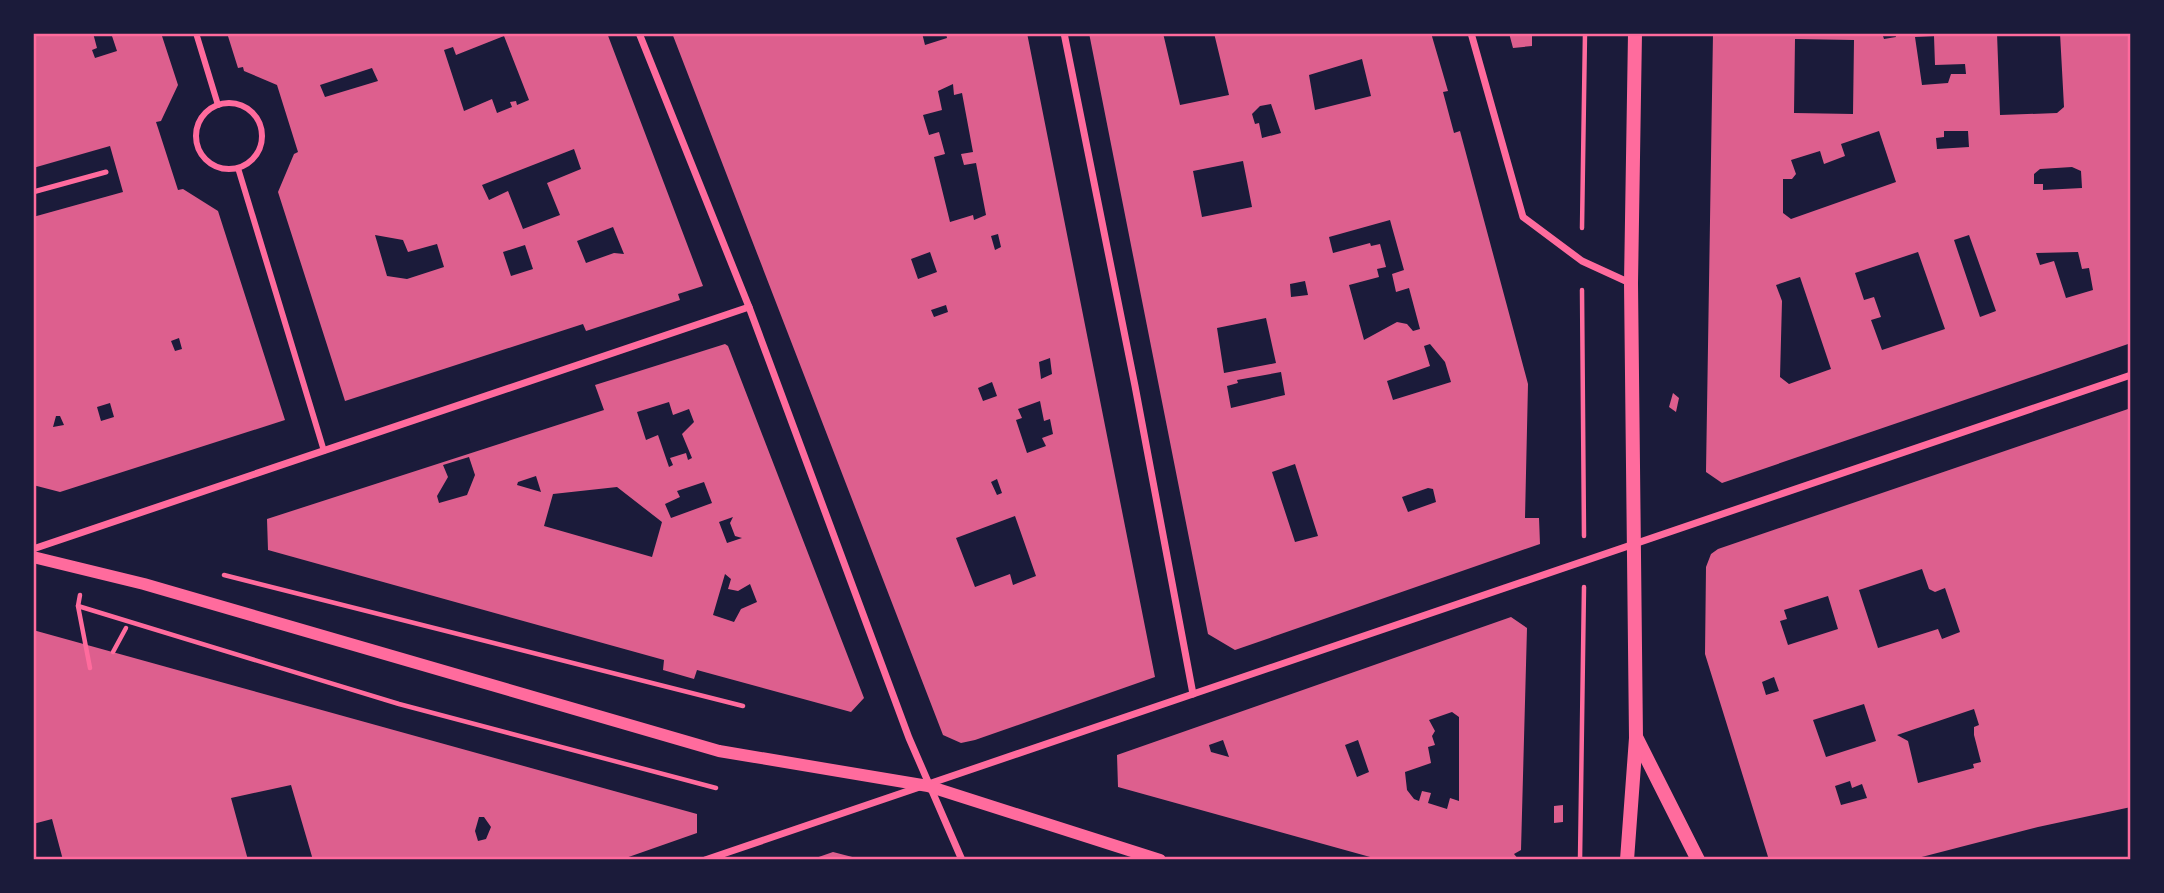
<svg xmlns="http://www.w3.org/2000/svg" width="2164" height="893" font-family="Bitter,serif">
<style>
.building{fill:#dd5f8e;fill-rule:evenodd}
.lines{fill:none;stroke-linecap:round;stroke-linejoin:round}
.path{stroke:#ff6b9d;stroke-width:4.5}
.service{stroke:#ff6b9d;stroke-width:5}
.pedestrian{stroke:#ff6b9d;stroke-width:6}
.minor{stroke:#ff6b9d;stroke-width:7}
.tertiary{stroke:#ff6b9d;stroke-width:12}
.secondary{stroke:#ff6b9d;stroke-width:14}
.neatline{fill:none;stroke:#ff6b9d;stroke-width:2.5}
</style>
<rect width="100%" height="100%" fill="#1b1b3a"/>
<!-- building -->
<g class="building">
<path d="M33,33H93L97,48L92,50L95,58L117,51L111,33H161L178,85L161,121L156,122L158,128L178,190L183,189L218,211L285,420L60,492L33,485V217L123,192L110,146L33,168ZM179,338L182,349L175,351L171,341ZM110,403L114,417L101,421L97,407ZM56,416H60L64,425L53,427Z"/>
<path d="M227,33H607L703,286L678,294L680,300L586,331L583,324L345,401L278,192L294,154L298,152L277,85L244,71L243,67L238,68ZM504,36L529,100L517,105L516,101L510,102L512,107L497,113L492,99L464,111L444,50L453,47L456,55ZM372,68L378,81L325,97L320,85ZM574,149L581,169L547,183L560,215L523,229L508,191L489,200L482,185ZM613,227L624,254L614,253L586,263L577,241ZM375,235L403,240L408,252L437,244L444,267L407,279L387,276ZM525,245L533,269L511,276L503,252Z"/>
<path d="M672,33H922L925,45L947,38L946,33H1027L1155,677L975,740L961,743L943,735ZM953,84L954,95L962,93L973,152L961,154L964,165L976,163L986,215L974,220L973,215L950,222L934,157L945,154L939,132L929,135L923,115L942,110L938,91ZM998,234L1001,247L995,250L991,236ZM930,252L937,272L918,279L911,259ZM946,305L948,312L934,317L931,310ZM1050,358L1052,374L1041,379L1039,362ZM992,382L997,396L983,401L978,388ZM1040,401L1044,421L1050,419L1053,434L1042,438L1046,446L1027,453L1016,420L1022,418L1018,409ZM997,479L1002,493L997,495L991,482ZM1015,516L1036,576L1013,585L1010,574L975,587L956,538Z"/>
<path d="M1089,33H1163L1180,105L1229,95L1214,33H1431L1448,91L1443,92L1454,133L1460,131L1528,384L1525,518H1539L1540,544L1235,650L1208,634ZM1362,59L1371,96L1315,110L1309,75ZM1271,104L1281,133L1262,138L1259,123L1255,124L1252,114L1260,106ZM1243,161L1252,207L1202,217L1193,171ZM1390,220L1404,270L1392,274L1396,292L1409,288L1420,329L1413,331L1407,324L1397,322L1364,340L1349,285L1379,277L1377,269L1386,267L1380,244L1371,246L1370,243L1333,253L1329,237ZM1305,281L1308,295L1291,297L1290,284ZM1266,318L1276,363L1224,373L1217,328ZM1430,344L1445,362L1451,382L1393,400L1387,381L1430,366L1424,346ZM1281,372L1285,395L1231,408L1227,386L1238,383L1237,380ZM1295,464L1318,536L1295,542L1272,472ZM1428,488L1433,489L1436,502L1408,512L1402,497Z"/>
<path d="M1509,33H1532V46L1513,48Z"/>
<path d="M1713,33H1882L1884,39L1896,37L1895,33H1997L2000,115L2057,113L2064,107L2060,33H2131V343L1722,483L1706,472ZM1934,36L1935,65L1965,64L1966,74H1951L1948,83L1922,85L1915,37ZM1795,39L1854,40L1853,114L1794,113ZM1879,131L1896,182L1791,219L1783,213V179H1792L1796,174L1791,160L1820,151L1824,164L1845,156L1841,144ZM1944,131H1968L1969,147L1937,149L1936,138L1944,137ZM2072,167L2081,171L2082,188L2043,190V184H2034V174L2040,169ZM1969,235L1996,311L1980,317L1954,240ZM1918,252L1945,329L1882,350L1871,320L1881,317L1874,297L1864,300L1855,273ZM2078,252L2082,269L2089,268L2093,290L2066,298L2054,261L2040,265L2036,253ZM1800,277L1831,369L1789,384L1780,377L1782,301L1776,285Z"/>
<path d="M725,344L728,346L864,698L851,712L697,670L694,679L663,670L664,660L268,550L267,519L604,410L595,385ZM669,402L673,415L689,409L694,422L682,434L692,458L688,460L686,453L670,458L673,465L669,467L658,435L646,440L637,412ZM469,457L475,475L467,495L439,503L437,496L448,477L443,465ZM536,476L541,492L517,485L518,482ZM704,482L712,503L671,518L665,504L680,497L677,491ZM617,487L662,522L652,557L544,526L553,494ZM733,517L730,523L735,536L742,538L727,543L719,522ZM725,574L731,579L728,589L738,591L750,584L757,602L741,609L734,622L713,615Z"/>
<path d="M1673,393L1679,398L1676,412L1669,407Z"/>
<path d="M2131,408V807L2038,827L1910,860H1769L1705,654L1706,567L1711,554L1718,549ZM1922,569L1929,589L1935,592L1945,588L1960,632L1942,639L1938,629L1878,648L1859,590ZM1828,596L1838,629L1788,645L1780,621L1787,619L1784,610ZM1774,677L1779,691L1766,695L1762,682ZM1864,704L1876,741L1826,757L1813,720ZM1974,709L1979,725L1974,727V735L1981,762L1973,764L1974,768L1918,783L1908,741L1897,735ZM1850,781L1852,788L1862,784L1867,798L1841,805L1835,786Z"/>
<path d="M1511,617L1527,628L1521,850L1514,854L1519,860H1381L1118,787L1117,755ZM1452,712L1459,717V801L1450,798L1447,809L1428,803L1431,793L1422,791L1419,801L1414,799L1407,790L1405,772L1431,763L1428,747L1435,745L1432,736L1435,731L1429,720ZM1223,740L1229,757L1211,752L1209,745ZM1358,740L1369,772L1357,777L1345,745Z"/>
<path d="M33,630L697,814V833L620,860H313L291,785L231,798L248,860H63L52,819L33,824ZM479,817H484L491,827L486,839L478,841L475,831Z"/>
<path d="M1563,805V822L1554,823V806Z"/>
<path d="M833,852L860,859V860H810Z"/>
</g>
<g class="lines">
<!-- path -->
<g class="path">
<path d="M1582,228L1585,33"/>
<path d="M1582,290L1584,536"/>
<path d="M224,575L743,706"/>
<path d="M78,606L80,595"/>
<path d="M113,652L126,628"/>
<path d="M90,668L78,606L399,704L716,788"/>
<path d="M1580,860L1584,587"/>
</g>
<!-- service -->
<path class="service" d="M33,192L106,172"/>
<!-- pedestrian -->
<g class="pedestrian">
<path d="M196,33L218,105"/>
<circle cx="229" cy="136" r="33"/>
<path d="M238,168L324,451"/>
</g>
<!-- minor -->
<g class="minor">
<path d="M639,33L749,307L909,738L962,860"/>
<path d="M1064,33L1135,386L1193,694"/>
<path d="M1471,33L1523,217L1582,261L1630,283"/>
<path d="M33,549L749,307"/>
<path d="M705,860L2131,375"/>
</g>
<!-- tertiary -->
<path class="tertiary" d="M33,557L144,584L719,751L928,786L1160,860"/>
<!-- secondary -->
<g class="secondary">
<path d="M1637,739L1698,860"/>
<path d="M1627,860L1636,738L1631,283L1635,33"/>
</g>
</g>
<!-- border -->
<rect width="2164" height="893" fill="none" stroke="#1b1b3a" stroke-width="70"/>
<rect x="35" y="35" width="2094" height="823" class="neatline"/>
</svg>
